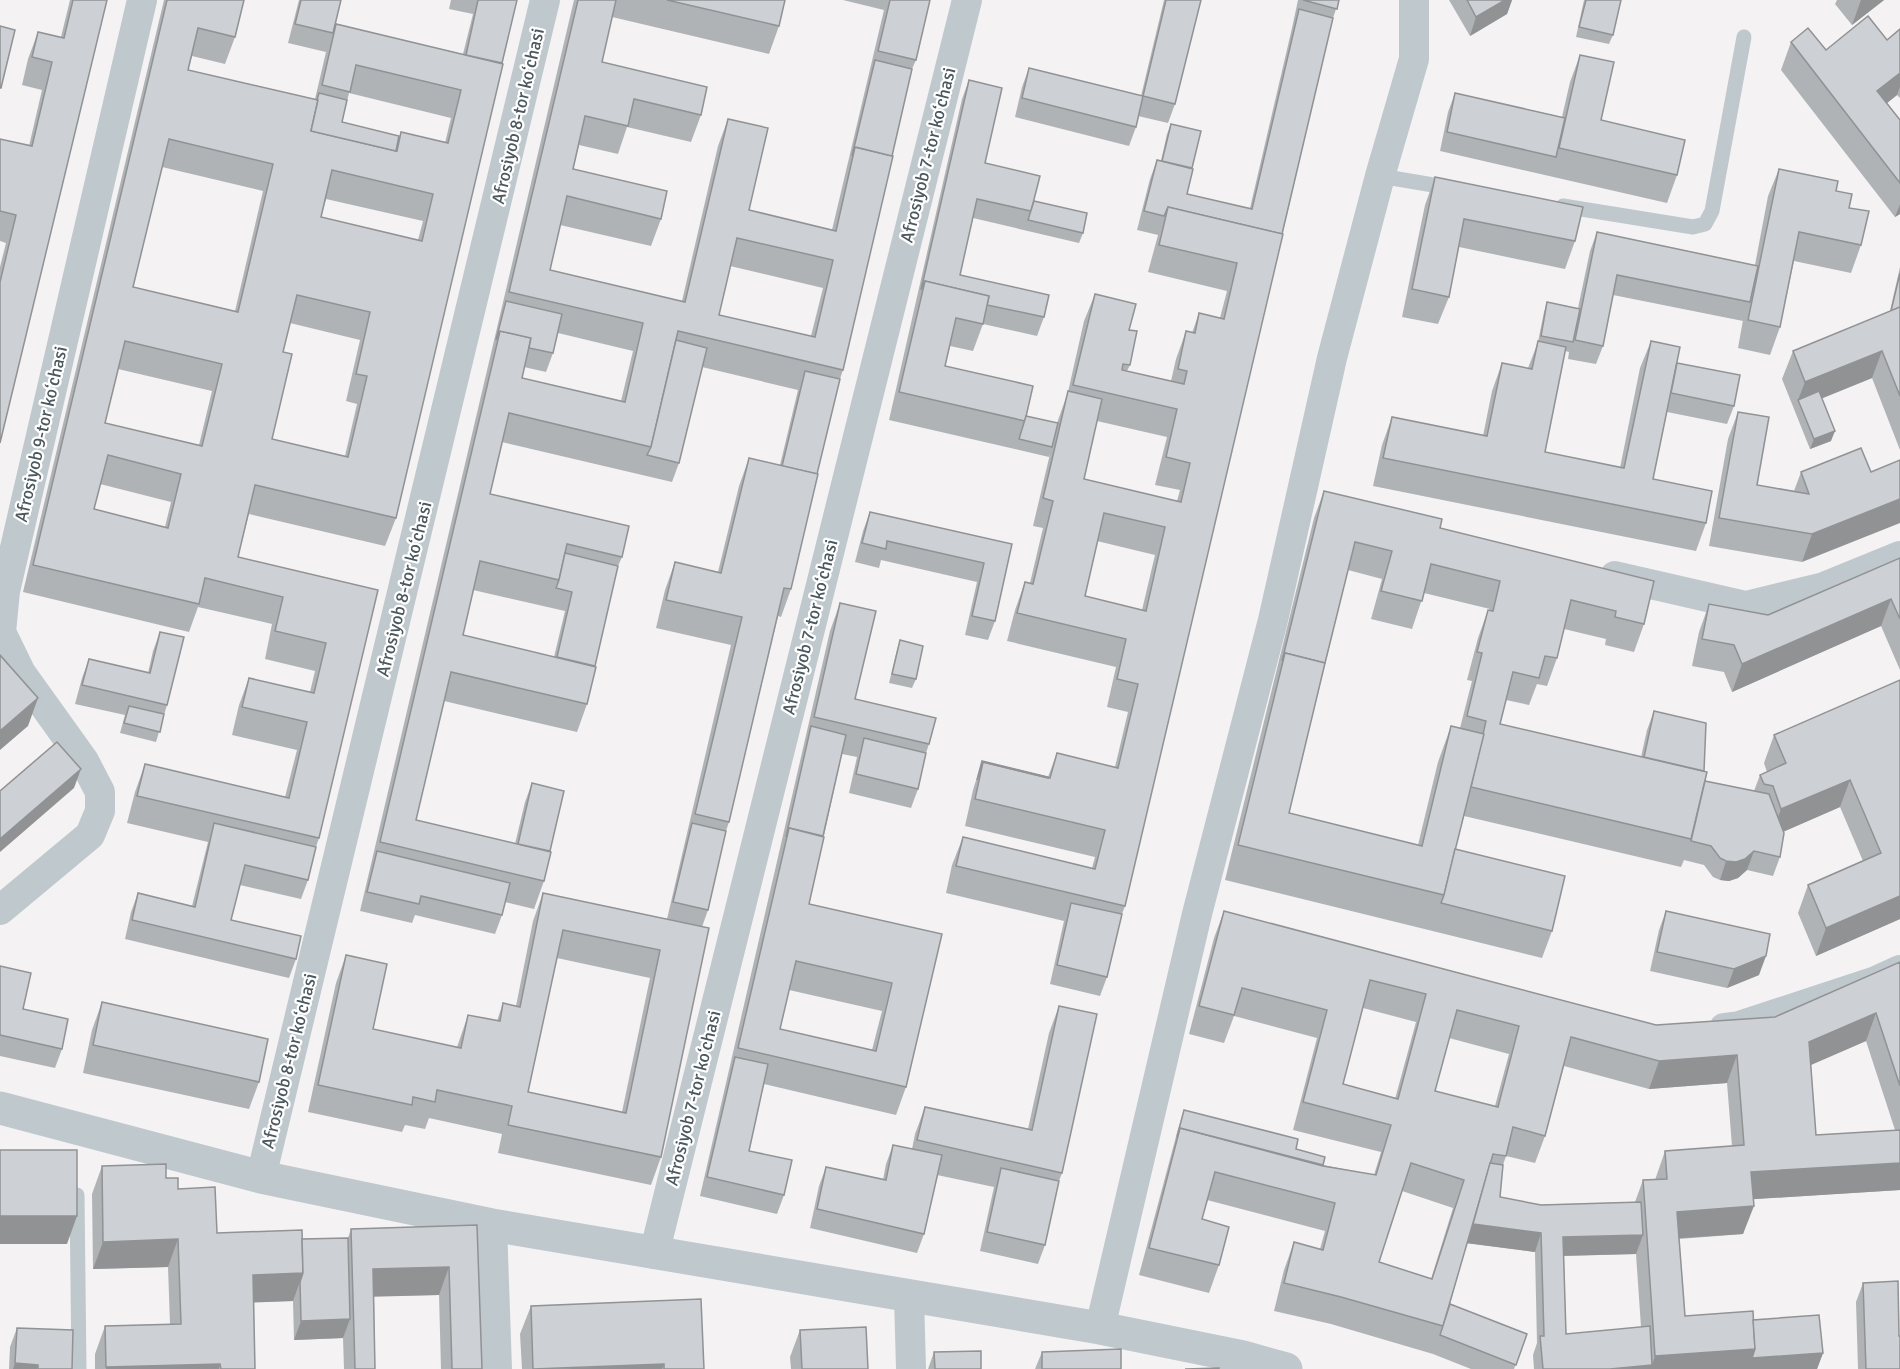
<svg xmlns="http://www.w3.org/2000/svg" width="1900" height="1369" font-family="Signika,sans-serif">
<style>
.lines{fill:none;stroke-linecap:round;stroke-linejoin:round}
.service{stroke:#bfc8cd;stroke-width:15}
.minor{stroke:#bfc8cd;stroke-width:30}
.tertiary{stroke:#bfc8cd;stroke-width:33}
.wall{fill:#b0b3b6;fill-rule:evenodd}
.shaded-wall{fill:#909294}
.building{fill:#cdd0d4;stroke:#909294;stroke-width:1.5;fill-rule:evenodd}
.labels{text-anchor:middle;stroke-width:4.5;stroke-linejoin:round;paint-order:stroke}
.street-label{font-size:18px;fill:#4b585e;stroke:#fff}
</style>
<rect width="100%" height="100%" fill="#f4f2f3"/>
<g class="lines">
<!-- service -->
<g class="service">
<path d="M1380,176L1451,188"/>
<path d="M1563,206L1693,227L1705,224L1712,211L1744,37"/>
<path d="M77,1195L79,1369"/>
</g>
<!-- minor -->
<g class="minor">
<path d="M1615,576L1746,606L1824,587L1900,556"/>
<path d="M0,910L90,835L100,811V792L84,761L21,673L1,632L5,591L142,0"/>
<path d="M1724,1028L1739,1026L1876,981L1900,970"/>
<path d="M261,1177L545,0"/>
<path d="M492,1225L497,1369"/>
<path d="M654,1254L967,0"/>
<path d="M909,1297L911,1369"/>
<path d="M1100,1328L1197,914L1273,620L1332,358L1380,176L1414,59V0"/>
</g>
<!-- tertiary -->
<path class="tertiary" d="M0,1108L261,1177L492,1225L1100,1328L1243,1357L1286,1369"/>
</g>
<!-- wall -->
<g class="wall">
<path d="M70,0H107L0,443V267L6,243L0,241V139L29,146L42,90L22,85L28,59L38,32L61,37Z"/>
<path d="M164,0H244L235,37L225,64L192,56L188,70L315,99L326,52L288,43L299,0H341L333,33L336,24L463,54L473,14L449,9L451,0H517L396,518L385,546L249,514L238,557L378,590L319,838L316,847L308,880L301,899L240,885L231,920L296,959L289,978L125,939L131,912L138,893L192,906L208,842L127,823L135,792L145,764L285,797L297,750L232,735L239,705L249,678L310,692L315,671L265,659L272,624L198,607L189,632L23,592ZM349,93L451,118L445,143L399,138L342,122ZM162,167L263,191L235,311L133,287ZM326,199L423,221L418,240L321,217ZM290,323L360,340L346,401L357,404L345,456L272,439L283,352ZM118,369L212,391L199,445L105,423ZM100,484L171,502L165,527L94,509Z"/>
<path d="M574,0H785L779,26L769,54L612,17L602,62L701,115L691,142L627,127L618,154L579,145L573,169L661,219L651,246L560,225L550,270L682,301L718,146L728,119L749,210L832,230L884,10L843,0H930L916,60L912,69L843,370L840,379L817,474L791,589L781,617L778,616L729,822L726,831L708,910L702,927L661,1157L651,1185L498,1153L502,1134L429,1118L425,1129L405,1125L402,1132L308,1112L336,983L346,955L373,1029L457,1047L468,1015L497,1021L503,1003L516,1006L533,921L543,893L667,919L731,645L656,628L665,590L675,562L718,572L739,486L749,458L780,465L798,390L702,367L679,463L672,482L502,442L490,494L622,557L618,566L595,666L587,704L577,732L444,701L416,820L515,844L525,802L532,783L550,851L544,881L534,909L505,902L502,915L495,934L415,915L412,923L360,911ZM730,266L823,288L811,336L719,315ZM558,333L633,351L621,401L522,378L524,367L546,372L553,353ZM473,590L565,611L554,657L463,635ZM557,958L650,978L622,1112L528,1092Z"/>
<path d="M1164,0H1201L1175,104L1168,123L1138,116L1136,127L1129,146L1015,117L1022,87L1029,68L1141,96Z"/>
<path d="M1298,0H1339L1333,18L1125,906L1122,914L1107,977L1100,996L1050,984L1064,921L946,893L952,865L963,837L1092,868L1095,857L965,826L973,790L982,761L1048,777L1057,753L1115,767L1128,712L1107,707L1116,667L1007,641L1015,610L1025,582L1030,583L1043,528L1033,526L1050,454L1049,457L889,420L962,99L969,80L985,163L1034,201L1083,233L1079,243L973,218L960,275L1044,317L1037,336L983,324L973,351L950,346L945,366L1026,416L1057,423L1068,392L1084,321L1095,294L1129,330L1130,365L1127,371L1171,381L1176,359L1186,331L1192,333L1199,313L1220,318L1227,291L1148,272L1158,235L1137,230L1150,179L1157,160L1161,161L1167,134L1171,124L1192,168L1187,194L1250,208L1292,28ZM1097,421L1167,437L1155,485L1180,490L1177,501L1084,479ZM1097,541L1155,555L1142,610L1085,596Z"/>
<path d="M1449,0H1512L1507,14L1470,36Z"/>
<path d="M1584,0H1621L1613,35L1609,44L1576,37Z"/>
<path d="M1837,0H1884L1852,25L1835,4Z"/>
<path d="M1900,29V98L1897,95L1887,103L1900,120V214L1895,217L1781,70L1791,42L1826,50L1887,40Z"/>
<path d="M1580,55L1601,120L1677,175L1667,203L1440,151L1448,112L1455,93L1562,117L1570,82Z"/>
<path d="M1779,169L1836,191L1849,208L1861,245L1851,273L1794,261L1780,327L1770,355L1738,348L1743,320V321L1613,295L1603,346L1596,364L1568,359L1569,352L1565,351L1545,452L1620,468L1640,368L1651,341L1677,363L1734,406L1727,424L1667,412L1653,479L1706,523L1696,551L1373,486L1382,445L1392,417L1483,436L1492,391L1502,363L1528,368L1538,342L1544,312L1547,302L1578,308L1590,251L1597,232L1755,265L1768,196Z"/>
<path d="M1435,177L1575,241L1565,269L1459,247L1449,297L1438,324L1402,317L1425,205Z"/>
<path d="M1900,267V450L1872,378L1822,398L1831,441L1810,449L1782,379L1793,351L1890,311Z"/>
<path d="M1738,412L1757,485L1794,491L1801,472H1871L1802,562L1709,546L1728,439Z"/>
<path d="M1324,491L1440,528L1644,624L1634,652L1605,645L1606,639L1564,629L1557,658L1547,686L1537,684L1529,705L1506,700L1500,724L1641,757L1647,730L1654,711L1704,771L1705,781L1754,791L1760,775L1767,772L1764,763L1774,735L1900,680V919L1816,956L1798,913L1808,885L1863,861L1840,807L1783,832L1780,857L1773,876L1747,870L1738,878L1729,881L1720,880L1713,877L1704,865L1684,860L1681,867L1464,816L1455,849L1552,931L1542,958L1225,880L1314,518ZM1348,570L1382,579L1371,619L1412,629L1424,593L1490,609L1489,610H1488L1478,638L1467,680L1472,681L1460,728L1451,726L1438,762L1418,845L1289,813Z"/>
<path d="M870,512L1012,544L995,621L988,640L965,635L977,582L881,560L879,568L855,562L863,531Z"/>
<path d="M1900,558V670L1881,626L1732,692L1724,672L1692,666L1699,632L1709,604L1768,615Z"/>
<path d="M840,603L855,699L929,744L926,753L918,789L911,808L849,793L857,757L842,754L809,904L942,934L906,1087L896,1115L764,1084L749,1151L784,1195L777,1214L700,1196L830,631ZM789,990L882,1011L872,1050L780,1029Z"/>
<path d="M160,632L167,705L156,742L120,733L125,715L75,704L82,678L89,659L148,673L153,651Z"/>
<path d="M900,640L916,679L912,688L889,683L897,650Z"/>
<path d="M1224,911L1656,1025L1775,1017L1900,962V1190L1753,1199L1743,1234L1679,1239L1685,1316L1753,1320L1823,1353L1817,1369H1534L1533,1355L1537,1343L1535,1252L1467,1243L1450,1304L1527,1334L1514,1369H1471L1433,1354L1331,1324L1274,1311L1284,1270L1294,1242L1320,1249L1325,1231L1207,1200L1202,1219L1219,1265L1209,1293L1139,1275L1178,1129L1184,1110L1296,1149L1323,1165L1374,1175L1381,1152L1293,1130L1317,1038L1234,1016L1224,1043L1189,1034L1214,938ZM1363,1008L1416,1022L1395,1099L1343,1084ZM1449,1038L1509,1054L1495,1106L1435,1091ZM1866,1041L1895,1130L1816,1135L1811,1065ZM1564,1066L1649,1089L1727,1083L1732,1146L1665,1151L1655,1180H1643L1635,1202L1541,1205L1500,1197L1503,1165L1506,1156L1535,1163L1545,1136ZM1402,1191L1453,1208L1431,1279L1379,1262ZM1636,1254L1641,1327L1566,1334L1564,1256Z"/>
<path d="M1666,911L1759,975L1727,988L1650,971L1659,930Z"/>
<path d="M0,966L23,1009L62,1049L55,1068L0,1056Z"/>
<path d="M102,1002L259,1082L249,1109L83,1073L92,1030Z"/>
<path d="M1059,1006L1062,1173L1059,1181L1045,1245L1038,1264L980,1251L994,1187L937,1175L924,1234L917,1253L810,1228L819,1186L826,1167L883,1180L886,1164L893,1145L912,1149L915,1134L925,1107L1028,1129L1049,1033Z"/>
<path d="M102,1166L166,1178L178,1189L217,1233L302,1239L348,1238L351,1229L477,1225L482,1369H441L439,1295L374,1296L375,1369H344L343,1338L294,1340L293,1301L254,1302L255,1369H95V1354L105,1326L170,1324L168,1267L93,1269L92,1194Z"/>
<path d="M1863,1283L1900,1369H1858L1856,1302Z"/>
<path d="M531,1306L704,1369H522L520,1334Z"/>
<path d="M17,1328L72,1369H9L10,1347Z"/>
<path d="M800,1330L868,1369H791L790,1357Z"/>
<path d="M934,1352L981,1369H928Z"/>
<path d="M1042,1352L1121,1369H1035Z"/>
</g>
<!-- shaded-wall -->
<g class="shaded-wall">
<path d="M1505,0H1512L1507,14L1470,36L1476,17Z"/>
<path d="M1861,0H1884L1852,25Z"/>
<path d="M1900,73V87L1897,95L1867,119L1877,91Z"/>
<path d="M1900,204V214L1895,217Z"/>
<path d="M1882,351L1872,378L1801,407L1798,400L1805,382Z"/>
<path d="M1835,431L1831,441L1810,449L1814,439Z"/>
<path d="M1900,499V523L1802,562L1812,534Z"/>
<path d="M1891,599L1881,626L1732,692L1742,664Z"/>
<path d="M38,698L28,726L0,750V731Z"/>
<path d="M81,769L74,788L0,852V839Z"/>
<path d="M1850,780L1840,807L1771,837L1781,809Z"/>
<path d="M1754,851L1747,870L1738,878L1729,881L1720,880L1726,861Z"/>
<path d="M1900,896V919L1816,956L1826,928Z"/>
<path d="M1766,956L1759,975L1727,988L1734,969Z"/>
<path d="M1876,1013L1866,1041L1799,1070L1809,1042Z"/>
<path d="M1737,1055L1727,1083L1649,1089L1659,1061Z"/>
<path d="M1900,1163V1190L1741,1200L1751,1172Z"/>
<path d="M1754,1206L1743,1234L1667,1239L1677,1212Z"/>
<path d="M0,1216H77L67,1244H0Z"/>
<path d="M1472,1224L1541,1233L1535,1252L1465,1243Z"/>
<path d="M1643,1235L1636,1254L1556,1256L1563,1237Z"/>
<path d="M178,1239L168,1267L93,1269L103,1242Z"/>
<path d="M449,1267L439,1295L363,1297L373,1269Z"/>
<path d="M303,1273L293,1301L243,1303L253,1275Z"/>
<path d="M350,1319L343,1338L294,1340L301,1321Z"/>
<path d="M1755,1349L1823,1353L1817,1369H1610L1652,1365L1655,1356Z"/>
<path d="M15,1363L38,1365L37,1369H13Z"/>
<path d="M220,1364L219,1369H106V1367Z"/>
<path d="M664,1364L662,1369H551Z"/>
</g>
<!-- building -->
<g class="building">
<path d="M73,0H107L0,443V282L16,215L0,211V139L32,146L52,62L32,57L38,32L64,38Z"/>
<path d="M167,0H244L235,37L198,28L188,70L318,100L311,131L397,151L401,132L448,143L461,90L356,65L350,92L322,85L336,24L503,64L396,518L255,485L238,557L378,590L319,838L137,796L145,764L289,798L307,722L242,707L249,678L314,693L326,643L275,631L283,597L205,578L199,604L33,565ZM169,139L273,164L238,312L133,287ZM332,170L433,194L422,241L321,217ZM297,295L370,312L356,374L367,376L348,457L272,439L292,354L283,352ZM125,341L222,364L202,446L105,423ZM108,455L181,474L168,528L94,509Z"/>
<path d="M301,0H341L333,33L295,24Z"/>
<path d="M478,0H517L502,63L466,55Z"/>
<path d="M578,0H616L602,62L707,87L701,115L634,99L628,126L585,116L573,169L667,191L661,219L567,196L550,270L685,302L728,119L768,128L749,210L836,231L855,147L893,156L843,370L678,331L651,447L509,413L490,494L629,526L622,557L567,544L559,580L480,561L463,635L596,667L587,704L451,672L416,820L551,852L544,881L380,842L500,331L531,338L522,378L625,402L643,323L509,292ZM737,238L833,260L815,337L719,315Z"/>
<path d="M667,0H785L779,26Z"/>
<path d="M890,0H930L916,60L878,51Z"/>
<path d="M1166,0H1201L1175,104L1143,96Z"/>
<path d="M1303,0H1339L1337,9Z"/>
<path d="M1467,0H1505L1476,17Z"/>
<path d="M1586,0H1621L1613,35L1579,27Z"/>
<path d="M1299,9L1333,18L1282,234L1168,207L1164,216L1144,211L1157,160L1193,169L1187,194L1252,209Z"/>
<path d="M1868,16L1887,40L1900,29V73L1877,91L1900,120V183L1791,42L1808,28L1826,50Z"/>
<path d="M0,26L15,30L1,88H0Z"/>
<path d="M1580,55L1614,62L1601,120L1685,140L1677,175L1559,148Z"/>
<path d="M875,60L912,69L892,156L855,147L852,156Z"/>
<path d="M1029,68L1143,96L1136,127L1022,98Z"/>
<path d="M969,80L1002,88L985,163L1040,176L1031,211L977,199L960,275L1049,295L1044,317L987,305L989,296L925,281L921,290Z"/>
<path d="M319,93L347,100L342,122L399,136L396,151L311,131L318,100H317Z"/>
<path d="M1455,93L1565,118L1556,157L1447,132Z"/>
<path d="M1171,124L1201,131L1192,168L1162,161Z"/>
<path d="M1779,169L1838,181L1836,191L1852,194L1849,208L1869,211L1861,245L1799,232L1780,327L1748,320Z"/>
<path d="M1435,177L1583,207L1575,241L1464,219L1449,297L1412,289Z"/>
<path d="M1034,201L1087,213L1083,233L1028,220Z"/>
<path d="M1168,207L1283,234L1125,906L956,866L963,837L1095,869L1105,830L975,799L983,762L1050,778L1057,753L1118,768L1138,684L1117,679L1126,639L1017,613L1025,582L1033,584L1053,501L1043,498L1068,391L1102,399L1084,479L1181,502L1190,463L1166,457L1177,409L1073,385L1095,294L1136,304L1129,330L1137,331L1130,365L1123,364L1122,370L1184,384L1187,371L1178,369L1186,331L1195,333L1199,313L1224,319L1237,263L1159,245ZM1104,513L1165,527L1146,611L1085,596Z"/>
<path d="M1597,232L1758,266L1750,302L1617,275L1603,346L1575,340Z"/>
<path d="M1900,273V307L1891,311Z"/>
<path d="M925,281L989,296L983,324L956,318L945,366L1033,386L1025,421L899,392Z"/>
<path d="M506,301L562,314L553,353L529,348L531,338L500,331L496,340Z"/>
<path d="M1547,302L1580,309L1573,342L1541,336Z"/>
<path d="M1900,307V396L1882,351L1805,382L1793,351Z"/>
<path d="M676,340L707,348L679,463L647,455L651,447Z"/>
<path d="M1538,341L1566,347L1545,452L1624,468L1651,341L1680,347L1653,479L1712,491L1706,523L1383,458L1392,417L1487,436L1502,363L1532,369Z"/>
<path d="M1677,363L1740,375L1734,406L1671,393Z"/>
<path d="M805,371L840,379L817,474L782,466Z"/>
<path d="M1819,391L1835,431L1814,439L1798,400Z"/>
<path d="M1738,412L1769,417L1757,485L1809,494L1801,472L1861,448L1871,472L1900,460V499L1812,534L1719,518Z"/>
<path d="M1026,416L1058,423L1052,447L1019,439Z"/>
<path d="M749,458L818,474L791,589L784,588L729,822L695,814L742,617L666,600L675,562L721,573Z"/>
<path d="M1324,491L1442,519L1440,528L1654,581L1644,624L1615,617L1616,611L1571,600L1557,658L1545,656L1539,678L1513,672L1500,724L1707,772L1691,839L1471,787L1486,721L1467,716L1482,653L1477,652L1488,610L1493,611L1500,581L1431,564L1422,601L1381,591L1392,551L1355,542L1325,663L1285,653L1282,661Z"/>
<path d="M870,512L1012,544L995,621L972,616L984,563L887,541L886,549L862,543Z"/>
<path d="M565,553L618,566L595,666L557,657L572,592L556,588L559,580Z"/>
<path d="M1900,558V619L1891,599L1742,664L1734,645L1702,639L1709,604L1768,615Z"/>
<path d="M840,603L876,611L855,699L936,718L929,744L814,717Z"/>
<path d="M160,632L184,637L167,705L82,685L89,659L150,673Z"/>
<path d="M900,640L923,646L916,679L892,674Z"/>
<path d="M1285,653L1325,663L1289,813L1422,846L1451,726L1484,734L1444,895L1238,845Z"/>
<path d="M0,655L38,698L0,731Z"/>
<path d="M1900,680V896L1826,928L1808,885L1881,853L1850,780L1781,809L1773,786L1764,784L1760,775L1786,763L1774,735Z"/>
<path d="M129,706L164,714L160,732L124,723Z"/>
<path d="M1654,711L1706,723L1704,771L1644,757Z"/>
<path d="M811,726L846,735L823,836L789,828L786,837Z"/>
<path d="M864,738L926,753L918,789L856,774Z"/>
<path d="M57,742L81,769L0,839V791Z"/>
<path d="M982,761L1048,777V778L983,762L977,780Z"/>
<path d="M1705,781L1769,794L1784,833L1780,857L1754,851L1745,859L1736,862L1726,861L1720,858L1711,846L1691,841Z"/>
<path d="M532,783L564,791L550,851L518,844Z"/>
<path d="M214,823L316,847L308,880L245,865L231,920L301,936L296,959L132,920L138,893L195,907Z"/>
<path d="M692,823L726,831L708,910L673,902Z"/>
<path d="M789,828L824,837L809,904L942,934L906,1087L738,1048ZM796,961L892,983L876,1051L780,1029Z"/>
<path d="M1455,849L1565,876L1552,931L1441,903L1444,895Z"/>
<path d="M377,851L510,883L502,915L421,896L419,904L367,892Z"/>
<path d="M543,893L709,928L661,1157L508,1125L512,1106L437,1090L435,1102L413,1097L412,1105L318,1085L346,955L387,964L373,1029L461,1048L468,1015L500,1021L503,1003L520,1007ZM563,930L660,950L626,1113L528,1092Z"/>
<path d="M1071,903L1122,914L1107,977L1057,965Z"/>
<path d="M1224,911L1656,1025L1775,1017L1900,962V1086L1876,1013L1809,1042L1816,1135L1900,1130V1163L1751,1172L1754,1206L1677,1212L1685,1316L1753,1311L1755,1349L1655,1356L1644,1193L1643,1180L1667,1179L1665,1151L1744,1145L1737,1055L1659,1061L1571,1037L1545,1136L1513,1127L1506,1156L1493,1154L1443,1326L1341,1297L1284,1283L1294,1242L1323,1250L1335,1203L1215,1172L1202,1219L1229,1227L1219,1265L1149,1248L1180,1128L1323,1166L1376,1175L1391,1125L1303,1102L1327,1010L1242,988L1234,1015L1199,1006ZM1370,980L1426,994L1398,1099L1343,1084ZM1457,1010L1519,1026L1498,1107L1435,1091ZM1411,1163L1464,1180L1432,1279L1379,1262Z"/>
<path d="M1666,911L1770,934L1766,956L1734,969L1657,952Z"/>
<path d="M0,966L31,973L23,1009L68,1019L62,1049L0,1035Z"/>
<path d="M102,1002L268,1039L259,1082L93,1045Z"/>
<path d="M1059,1006L1097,1014L1062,1173L917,1140L925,1107L1032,1130Z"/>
<path d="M735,1057L768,1064L749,1151L792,1160L784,1195L707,1177Z"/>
<path d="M1184,1110L1298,1139L1296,1149L1325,1157L1323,1165L1180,1128L1177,1137Z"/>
<path d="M893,1145L942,1155L924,1234L817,1209L826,1167L886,1180Z"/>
<rect x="0" y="1150" width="77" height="66"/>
<path d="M1490,1163L1503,1165L1500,1197L1541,1205L1641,1202L1643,1235L1563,1237L1566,1334L1650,1326L1652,1365L1610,1369H1543L1540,1336H1544L1541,1233L1473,1224Z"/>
<path d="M166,1164V1178H178V1189L215,1187L217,1233L302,1230L303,1273L253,1275L255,1369H221L220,1364L106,1367L105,1326L181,1324L178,1239L103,1242L102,1166Z"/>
<path d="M1001,1168L1059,1181L1045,1245L987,1232Z"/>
<path d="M477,1225L482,1369H452L449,1267L373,1269L375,1369H355L351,1229Z"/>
<path d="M348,1238L350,1319L301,1321L300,1282L303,1273L302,1239Z"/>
<path d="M1898,1281L1899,1336H1900V1369H1866L1863,1283Z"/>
<path d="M701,1299L704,1369H664V1364L533,1369L531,1306Z"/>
<path d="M1450,1304L1527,1334L1516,1365L1440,1335Z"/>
<path d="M1819,1315L1823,1353L1752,1358L1755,1349L1753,1320Z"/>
<path d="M866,1327L868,1369H802L800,1330Z"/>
<path d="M17,1328L73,1330L72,1369H38V1365L15,1363Z"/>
<path d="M1121,1349V1369H1042V1352Z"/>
<path d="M981,1351V1369H935L934,1352Z"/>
<path d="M1219,1368V1369H1185Z"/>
</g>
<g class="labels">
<!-- street labels -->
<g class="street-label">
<text transform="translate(518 116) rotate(-77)" y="6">Afrosiyob 8-tor koʻchasi</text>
<text transform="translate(928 155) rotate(-76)" y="6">Afrosiyob 7-tor koʻchasi</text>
<text transform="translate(41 434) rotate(-77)" y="6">Afrosiyob 9-tor koʻchasi</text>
<text transform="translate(404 589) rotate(-76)" y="6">Afrosiyob 8-tor koʻchasi</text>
<text transform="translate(810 627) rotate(-76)" y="6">Afrosiyob 7-tor koʻchasi</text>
<text transform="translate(289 1061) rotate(-76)" y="6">Afrosiyob 8-tor koʻchasi</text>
<text transform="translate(693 1098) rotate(-76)" y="6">Afrosiyob 7-tor koʻchasi</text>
</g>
</g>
</svg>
